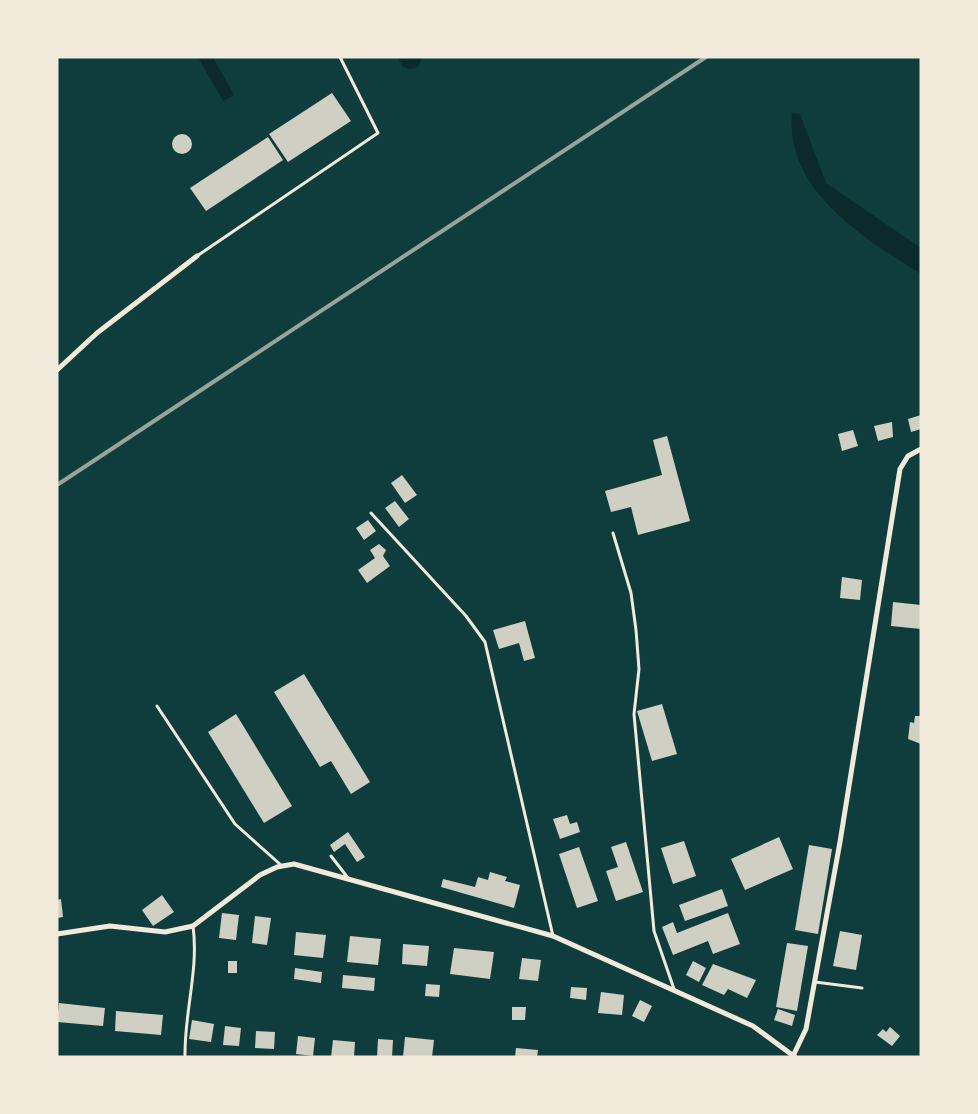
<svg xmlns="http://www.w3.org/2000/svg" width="978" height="1114" font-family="'IBM Plex Sans',sans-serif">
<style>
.water{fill:#0a2a2b}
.building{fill:#cfcfc3}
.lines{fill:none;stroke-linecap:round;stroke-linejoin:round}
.service{stroke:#f1e9da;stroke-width:3}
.minor{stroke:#f1e9da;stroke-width:5}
.rail{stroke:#97a49c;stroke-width:4}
</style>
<rect width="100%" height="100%" fill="#0f3d3e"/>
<!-- water -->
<g class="water">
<path d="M198,57H213L234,95L223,101Z"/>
<path d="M398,57H423L417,68L409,69L402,66Z"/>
<path d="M792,113L800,114L826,183L921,248V274C864,238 785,191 792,113Z"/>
</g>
<!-- building -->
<g class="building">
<path d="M332,93L351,121L288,162L269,134Z"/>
<circle cx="182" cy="144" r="10"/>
<path d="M268,137L283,160L206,211L190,188Z"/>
<path d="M921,415V429L911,432L908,419Z"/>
<path d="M892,422L893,437L878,441L874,426Z"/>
<path d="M853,430L858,446L842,451L838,434Z"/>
<path d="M667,436L690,521L638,535L631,507L611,512L605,491L662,475L653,440Z"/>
<path d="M402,475L417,495L405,503L391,483Z"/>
<path d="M395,501L409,519L399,527L385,508Z"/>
<path d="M368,520L376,531L364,540L356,528Z"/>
<path d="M379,544L386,550L383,556L390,566L367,583L358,570L375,558L370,550Z"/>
<path d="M842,577L862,580L860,600L840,598Z"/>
<path d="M893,602L921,605V629L891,626Z"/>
<path d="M525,621L535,658L524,661L519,643L499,649L493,630Z"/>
<path d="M304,674L370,782L351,794L331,761L320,767L274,692Z"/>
<path d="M662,704L677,754L652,761L637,711Z"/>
<path d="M236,714L292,806L264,823L208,732Z"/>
<path d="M915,716H921V744L908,739L910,722L914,723Z"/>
<path d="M567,815L570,824L577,822L580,832L560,839L553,819Z"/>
<path d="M348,832L365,857L357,862L345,844L334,852L330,845Z"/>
<path d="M779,837L793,869L745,890L731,859Z"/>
<path d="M684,841L696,876L673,884L661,848Z"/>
<path d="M626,842L643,892L616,901L606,871L618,867L611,847Z"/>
<path d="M809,845L832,849L818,934L795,930Z"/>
<path d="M579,847L598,901L577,908L559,854Z"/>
<path d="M490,872L507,877L505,881L520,885L514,908L441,887L443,879L475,887L478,877L488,880Z"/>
<path d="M722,889L728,906L685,921L679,905Z"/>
<path d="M162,895L174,912L153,926L142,910Z"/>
<path d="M61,899L63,917L57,918V900Z"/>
<path d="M222,913L239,915L236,940L219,938Z"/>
<path d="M728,913L740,944L713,954L708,941L673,955L662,927L673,922L677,933Z"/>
<path d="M255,916L271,918L267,945L252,943Z"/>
<path d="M840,931L862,935L856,970L833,966Z"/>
<path d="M296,932L326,935L323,958L294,955Z"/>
<path d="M350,936L381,939L378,965L347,962Z"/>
<path d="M787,943L808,946L797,1011L776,1007Z"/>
<path d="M403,944L429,946L427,966L402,964Z"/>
<path d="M454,948L494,952L490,979L450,974Z"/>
<path d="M522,958L541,960L538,981L519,979Z"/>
<rect x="228" y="961" width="9" height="12"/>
<path d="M693,961L706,968L699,982L686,975Z"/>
<path d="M713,964L756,980L747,998L728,989L724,995L702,985Z"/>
<path d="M295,968L322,972L321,983L294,979Z"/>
<path d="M343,975L375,978L374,991L342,988Z"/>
<path d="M426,984L440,985L439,997L425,996Z"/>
<path d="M571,987L587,988L586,1000L570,998Z"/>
<path d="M601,992L624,995L622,1015L598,1013Z"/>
<path d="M640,1000L652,1006L644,1022L632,1016Z"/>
<path d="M59,1003L105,1008L103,1026L57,1022Z"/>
<path d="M512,1007H526L525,1020H512Z"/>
<path d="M778,1009L795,1015L792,1026L774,1020Z"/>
<path d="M116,1011L163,1015L161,1035L115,1031Z"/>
<path d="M192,1020L214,1024L211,1042L189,1039Z"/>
<path d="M225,1026L241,1028L239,1046L223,1045Z"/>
<path d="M890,1027L900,1036L892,1046L877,1035L883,1029L886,1032Z"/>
<path d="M256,1031L275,1032L274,1049L255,1048Z"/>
<path d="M298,1036L315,1038L313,1056L296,1054Z"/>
<path d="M405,1037L434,1040L432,1057H403Z"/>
<path d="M378,1039L393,1040L392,1057H377Z"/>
<path d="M333,1040L355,1042L354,1057H331Z"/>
<path d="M516,1048L538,1050L537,1057H515Z"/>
</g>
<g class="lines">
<!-- service -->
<g class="service">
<path d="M197,256L378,133L340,57"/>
<path d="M371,513L466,616L485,642L553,936"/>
<path d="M613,533L631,593L636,630L639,669L634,714L654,931L674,989"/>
<path d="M157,706L235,824L282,866"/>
<path d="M331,856L348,878"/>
<path d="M815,982L862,988"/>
<path d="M185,1057C184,1013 199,970 193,926"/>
</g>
<!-- minor -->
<g class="minor">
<path d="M57,370L97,333L197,256"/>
<path d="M57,934L110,926L165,932L193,926L260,875L277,867L294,864L553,936L753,1026L795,1057"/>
<path d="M794,1054L806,1029L840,842L900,469L908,456L921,449"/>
</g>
<!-- rail -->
<path class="rail" d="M57,485L706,57"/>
</g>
<!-- border -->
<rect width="978" height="1114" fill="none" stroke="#f1e9da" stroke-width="117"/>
</svg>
